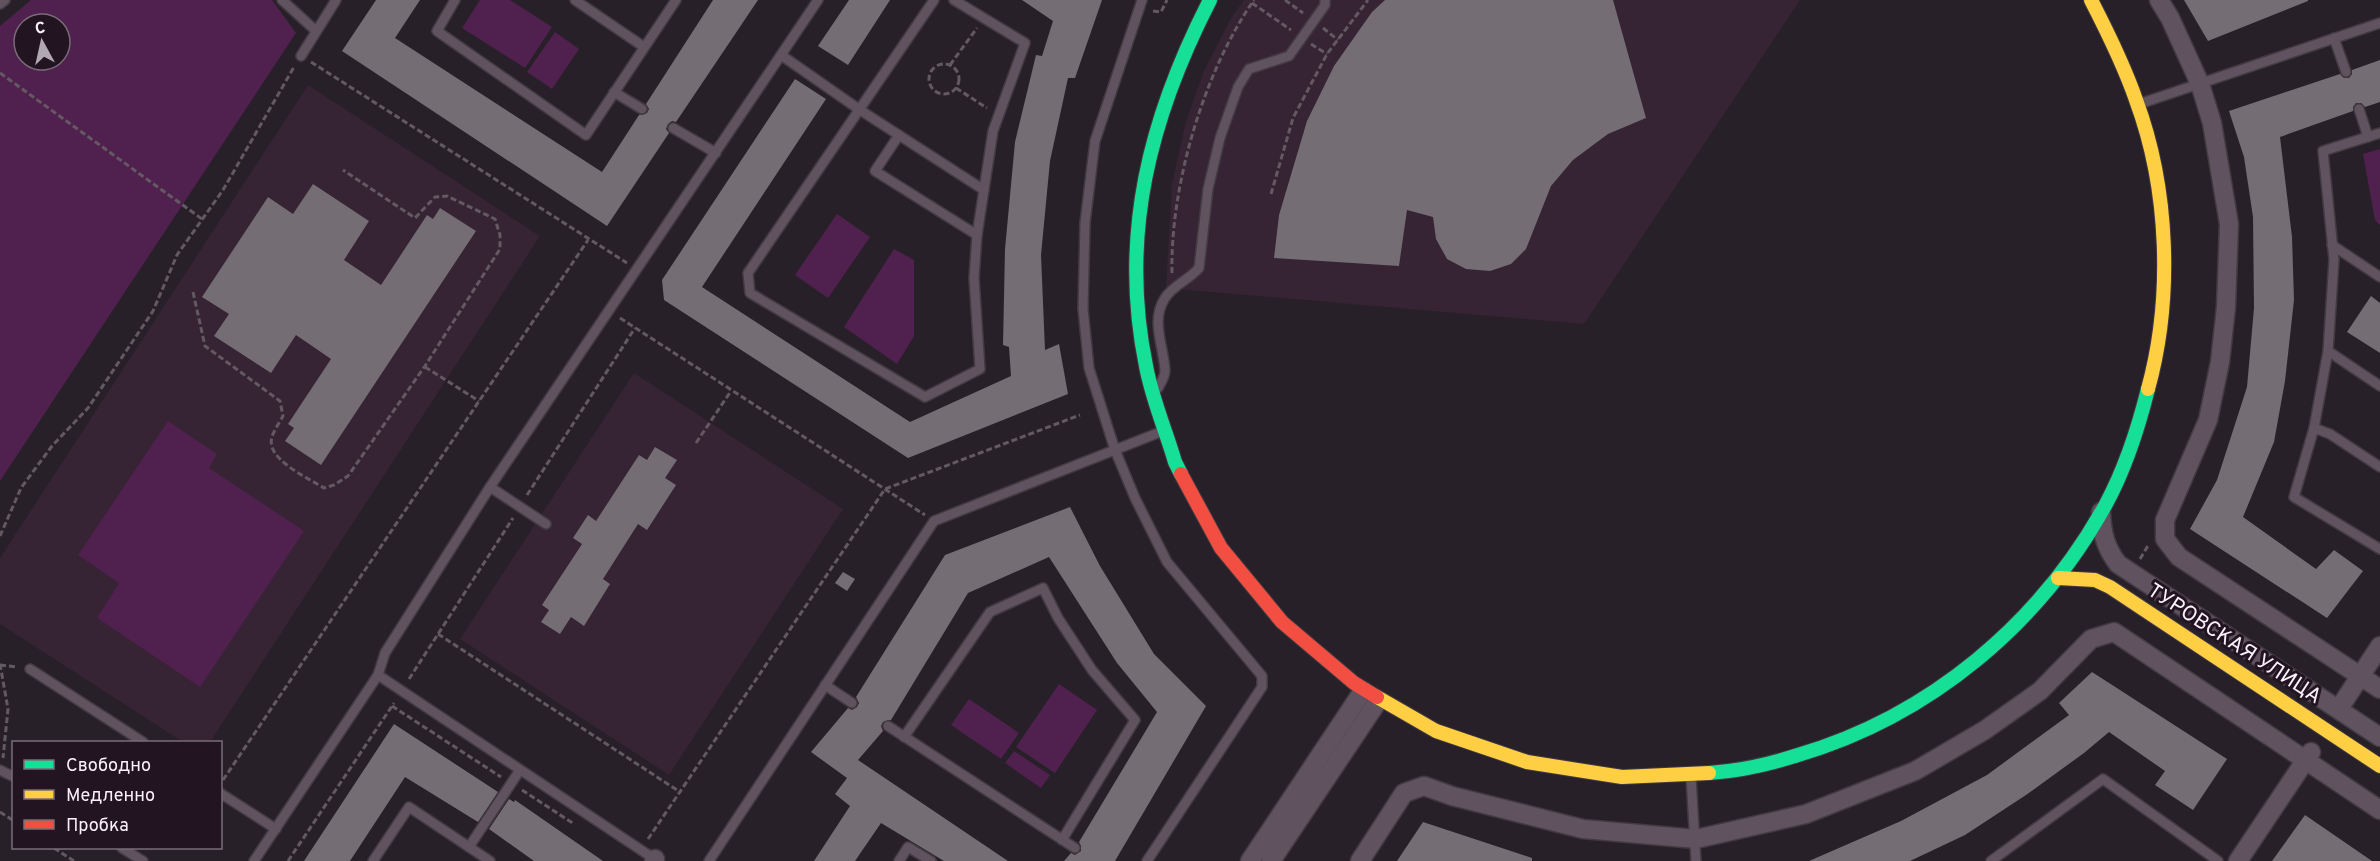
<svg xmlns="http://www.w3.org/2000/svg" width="2380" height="861" font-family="Overpass,sans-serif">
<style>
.built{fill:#362334}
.green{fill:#50204e;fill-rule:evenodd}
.building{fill:#746d74}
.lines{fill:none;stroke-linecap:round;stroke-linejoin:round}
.lane-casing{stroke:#413a40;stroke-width:12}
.street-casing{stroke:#413a40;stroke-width:21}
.fast-casing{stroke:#413a40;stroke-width:16}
.slow-casing{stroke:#413a40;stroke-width:16}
.jam-casing{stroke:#413a40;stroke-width:16}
.path{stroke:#645963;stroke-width:3;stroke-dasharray:6 3;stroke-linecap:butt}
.lane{stroke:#60525f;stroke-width:9}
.street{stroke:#60525f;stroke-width:18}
.fast{stroke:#16e098;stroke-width:14}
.slow{stroke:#ffcf43;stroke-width:14}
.jam{stroke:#f24e42;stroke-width:14}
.labels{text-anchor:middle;stroke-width:6;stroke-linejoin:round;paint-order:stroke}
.street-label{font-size:21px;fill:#fcf1fb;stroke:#221421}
</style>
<rect width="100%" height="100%" fill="#282028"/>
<!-- built -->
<g class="built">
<path d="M1244,0H1800L1584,324L1166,288L1172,184L1186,121L1204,71L1231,18Z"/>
<path d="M308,85L540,236L210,742H183L0,624V558Z"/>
<path d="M634,373L843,509L669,775L460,639Z"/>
</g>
<!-- green -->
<g class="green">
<path d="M31,0H272L296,33L0,481V26ZM24,24H60V60H24Z"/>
<path d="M480,0H510L552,27L525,68L462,28Z"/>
<path d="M555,32L579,49L552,89L527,72Z"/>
<path d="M2380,149V225L2375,220L2363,154Z"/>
<path d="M837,214L870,237L828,298L795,275Z"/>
<path d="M894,249L914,260V336L897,364L844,327Z"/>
<path d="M168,421L217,454L209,468L304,531L200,687L97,618L119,583L78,555Z"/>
<path d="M1059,684L1097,710L1055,773L1016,747Z"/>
<path d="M969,699L1019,733L1001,759L951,725Z"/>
<path d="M1014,751L1050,775L1041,788L1005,763Z"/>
</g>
<!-- building -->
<g class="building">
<path d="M376,0H420L395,38L602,172L639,115L647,113L649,109L646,104L713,0H758L676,122L672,121L668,124L666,129L669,133L607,226L342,51Z"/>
<path d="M849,0H890L848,65L818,46Z"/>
<path d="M1022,0H1102L1075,78H1068L1050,161L1041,255L1045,350L1059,344L1068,394L908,458L664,300L662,280L795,79L826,99L702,287L910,422L1011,376L1009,347L1003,345L1005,249L1015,142L1036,55L1042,56L1053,21Z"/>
<path d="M1385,0H1613L1646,118L1608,134L1573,160L1551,186L1526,249L1511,264L1490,271L1466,269L1447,259L1436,239L1433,217L1407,210L1399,266L1274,258L1279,215L1307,121L1334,66L1372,12Z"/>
<path d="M2184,0H2308V1L2208,41Z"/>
<path d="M2380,60V102L2365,107L2361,103H2356L2353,107V111L2280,137L2292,237L2294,300L2285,381L2274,442L2243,517L2316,569L2334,550L2363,571L2327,618L2190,529L2217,480L2247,387L2254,308L2253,217L2244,157L2229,111L2340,74L2344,78H2349L2352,74V70Z"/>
<path d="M313,184L369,221L344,260L381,285L427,215L433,219L440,208L476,231L321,465L285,441L294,428L288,424L331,359L296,335L271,373L214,336L229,314L202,297L268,197L293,214Z"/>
<path d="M2371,296L2380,303V353L2347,332Z"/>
<path d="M655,447L677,460L665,478L676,485L647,530L638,524L603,579L610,584L584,626L571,617L560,634L541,622L549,610L542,605L582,544L573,538L588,515L596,521L639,455L647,460Z"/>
<path d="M1070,507L1100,566L1154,654L1206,706L1115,861H1064L1071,853L1075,855L1081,851V846L1079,842L1157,712L1117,663L1049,557L968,593L891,720L883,722L881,726L883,731L858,760L1008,861H944L881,823L855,861H814L850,806L835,794L847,778L811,752L848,708L852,710L857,707L859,703L856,697L945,555Z"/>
<path d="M843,572L855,579L847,591L835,583Z"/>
<path d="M2092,672L2227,759L2193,810L2155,785L2165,771L2109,732L2084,753L2026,795L1965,835L1910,861H1809L1901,821L1987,775L2069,715L2059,703Z"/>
<path d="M394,724L498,792L478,822L405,777L350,861H304Z"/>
<path d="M509,799L514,802L515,800L603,861H534L489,829Z"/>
<path d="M2305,815L2372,861H2272Z"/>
<path d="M1423,822L1532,858V861H1397Z"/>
</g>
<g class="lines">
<!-- lane casing -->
<g class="lane-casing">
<g id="lane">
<path d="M282,0L315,30"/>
<path d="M455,0L437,31L586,135L676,0"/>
<path d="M575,0L644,47"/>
<path d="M934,0L748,273L750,293L925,397L980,369L974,278L977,235L993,131L1025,43L954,0"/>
<path d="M1142,0L1095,141L1085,223L1083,309L1089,368L1115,450L1135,498L1167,562L1262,676V687L1147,861"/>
<path d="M0,4L5,0"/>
<path d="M2334,38L2346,72"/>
<path d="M781,55L860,110L984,190"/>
<path d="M301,56L336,0"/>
<path d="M614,92L642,109"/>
<path d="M2139,104L2380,23"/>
<path d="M2359,109L2368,137"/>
<path d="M673,128L716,153"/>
<path d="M2380,133L2323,151L2334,260L2328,351L2314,428L2330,434L2380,467"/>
<path d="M899,135L875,171L977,235"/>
<path d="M2332,245L2380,277"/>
<path d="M2328,351L2380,386"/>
<path d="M1158,388C1161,383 1165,376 1165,371C1164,346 1150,321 1165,298C1173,285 1189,280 1199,268L1208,189L1220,138L1238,87L1249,69L1289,56L1325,5V0"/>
<path d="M2314,428L2294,497L2380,549"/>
<path d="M490,487L546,524"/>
<path d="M30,669L143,742"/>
<path d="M378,675L656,860"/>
<path d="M825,685L852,703"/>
<path d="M888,726L1075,848"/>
<path d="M904,737L990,612L1043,588L1058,618L1092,670L1135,720L1062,840"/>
<path d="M0,770L14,777"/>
<path d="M1691,777L1696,861"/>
<path d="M220,793L276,829"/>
<path d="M469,847L520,770"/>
<path d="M122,848L143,861"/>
<path d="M254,861L378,675L385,653L490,487L818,0"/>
<path d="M373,861L409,807L490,861"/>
<path d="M709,861L934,521L1163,431"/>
<path d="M899,861L908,847L931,861"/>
<path d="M1991,861L2103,779L2218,861"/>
</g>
</g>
<!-- street casing -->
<g class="street-casing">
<g id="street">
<path d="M2159,0L2170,18L2200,84L2212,123L2229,224L2226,307L2220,362L2208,420L2165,520V539L2179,557L2380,689"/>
<path d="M2101,512C2102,533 2105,547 2118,564L2380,737"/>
<path d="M2344,701L2380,646"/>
<path d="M654,861L655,859"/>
<path d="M1250,861L1363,691"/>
<path d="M1271,861L1378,701"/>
<path d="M1360,861L1404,793L1424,786L1452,796L1583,829L1696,839L1806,814L1915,771L1985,730L2040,691L2091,639L2114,632L2380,810"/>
<path d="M2238,861L2311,752"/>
</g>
</g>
<!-- fast casing -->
<g class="fast-casing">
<g id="fast">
<path d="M1181,474L1175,462C1166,431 1152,399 1146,366C1119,235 1150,117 1210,0"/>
<path d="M1709,773C1739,771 1770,764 1798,755C1930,716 2040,624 2106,504C2126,467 2138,429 2148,389"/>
</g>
</g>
<!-- slow casing -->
<g class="slow-casing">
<g id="slow">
<path d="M2091,0C2108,33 2124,65 2136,100C2169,189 2173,298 2148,389"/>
<path d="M2058,578L2095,580L2110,587L2380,766"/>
<path d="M1377,697L1436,731L1527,762L1622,777L1709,773"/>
</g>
</g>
<!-- jam casing -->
<g class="jam-casing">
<path id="jam" d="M1181,474L1221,548L1282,622L1354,683L1377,697"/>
</g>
<!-- path -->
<g class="path">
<path d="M1285,0L1303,13"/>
<path d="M1252,3L1291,30"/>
<path d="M1153,11L1161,12L1167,0"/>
<path d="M1323,28L1338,40"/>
<path d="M1311,44L1327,54"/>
<path d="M311,62L627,263"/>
<circle cx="944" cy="79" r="15"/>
<path d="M950,65L977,28"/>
<path d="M0,73L202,219"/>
<path d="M956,88L987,108"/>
<path d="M1271,194L1293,118L1327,54L1368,0"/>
<path d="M1172,273C1170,186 1204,71 1254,0"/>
<path d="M193,292L205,346L280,401L283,416C280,422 274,430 272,437C265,459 308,478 324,488L334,485L348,476L425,366L500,249V235L495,219L447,196L435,197L415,218L343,170"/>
<path d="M620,318L925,515"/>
<path d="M425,367L479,401"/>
<path d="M696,443L731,391"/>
<path d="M527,495L635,328"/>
<path d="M0,536L21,488L52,446L88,408L153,311L177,255L223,190L294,67"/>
<path d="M2140,559L2149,544"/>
<path d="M438,634L680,792"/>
<path d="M0,664L8,709L3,758"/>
<path d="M0,665L17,667"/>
<path d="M409,679L513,518"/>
<path d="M392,706L501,777"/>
<path d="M223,780L588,240"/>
<path d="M522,790L574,824"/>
<path d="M0,812L14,821"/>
<path d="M648,839L885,489L1080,415"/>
<path d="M54,848L74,861"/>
<path d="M288,861L394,703"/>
</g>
<!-- lane -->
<use href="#lane" class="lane"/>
<!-- street -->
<use href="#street" class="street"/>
<!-- fast -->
<use href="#fast" class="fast"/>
<!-- slow -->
<use href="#slow" class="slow"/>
<!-- jam -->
<use href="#jam" class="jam"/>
</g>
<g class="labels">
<!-- street labels -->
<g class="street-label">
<text transform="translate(2235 643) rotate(33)" y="7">ТУРОВСКАЯ УЛИЦА</text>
</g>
</g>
<!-- legend -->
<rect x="12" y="741" width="210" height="108" fill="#221421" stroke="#796c78" stroke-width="1.5"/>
<rect x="24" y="760" width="30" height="9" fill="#16e098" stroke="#796c78" stroke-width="1.5"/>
<text x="66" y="771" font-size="18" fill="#fcf1fb">Свободно</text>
<rect x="24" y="790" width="30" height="9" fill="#ffcf43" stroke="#796c78" stroke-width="1.5"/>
<text x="66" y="801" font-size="18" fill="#fcf1fb">Медленно</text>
<rect x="24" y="820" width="30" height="9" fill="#f24e42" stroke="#796c78" stroke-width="1.5"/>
<text x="66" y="831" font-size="18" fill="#fcf1fb">Пробка</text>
<!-- north arrow -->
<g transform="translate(42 42) rotate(352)"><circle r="28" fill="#221421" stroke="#796c78" stroke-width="1.5"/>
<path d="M0-4.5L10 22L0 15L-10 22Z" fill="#b2a8b1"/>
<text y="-9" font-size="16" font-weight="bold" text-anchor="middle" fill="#fcf1fb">С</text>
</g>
</svg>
